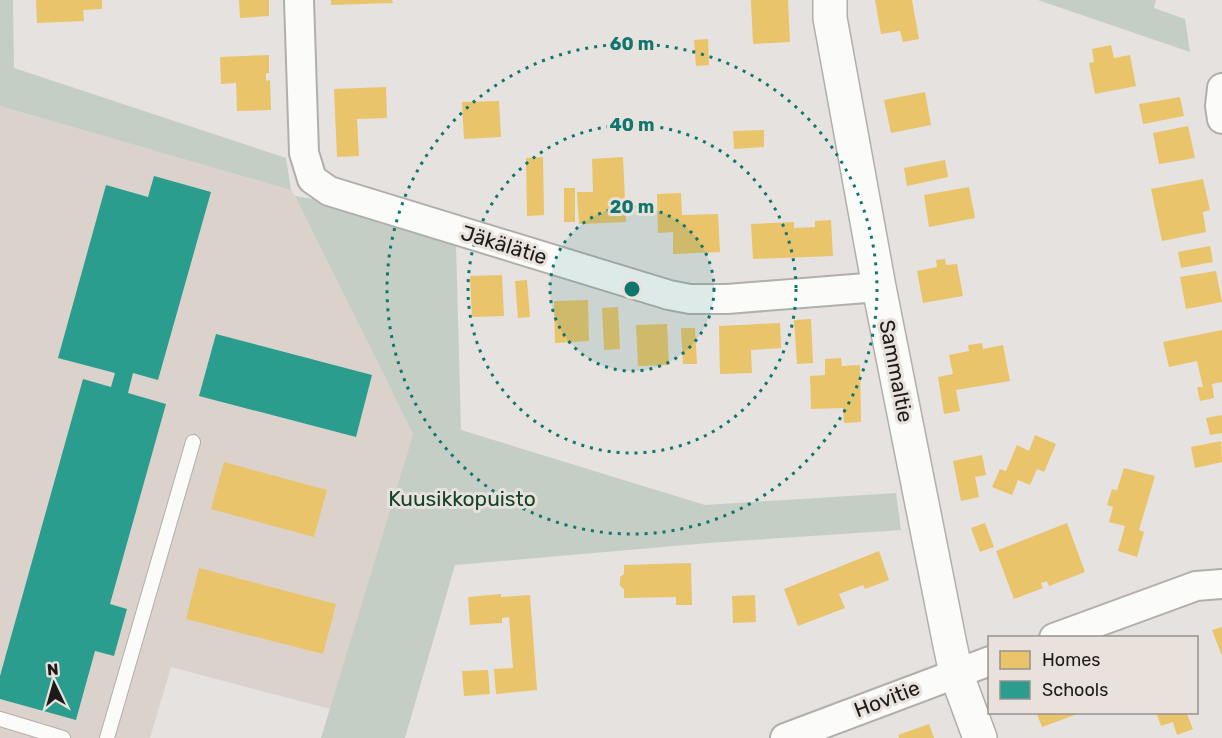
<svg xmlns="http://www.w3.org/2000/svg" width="1222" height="738" font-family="Rubik,sans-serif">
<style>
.built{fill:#dbd2cc}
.green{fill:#c5cec5}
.homes{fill:#e9c46a}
.schools{fill:#2a9d8f}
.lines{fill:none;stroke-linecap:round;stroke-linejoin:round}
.lane-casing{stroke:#b1afac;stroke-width:16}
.street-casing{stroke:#b1afac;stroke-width:32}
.secondary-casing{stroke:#b1afac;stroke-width:36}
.lane{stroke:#fbfbfa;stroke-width:14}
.street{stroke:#fbfbfa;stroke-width:28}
.secondary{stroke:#fbfbfa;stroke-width:33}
.ring{fill:none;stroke:#0f766e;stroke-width:3;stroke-dasharray:3 6}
.labels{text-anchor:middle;stroke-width:6;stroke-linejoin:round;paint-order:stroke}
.street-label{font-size:21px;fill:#1d1b19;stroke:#e8e1dc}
.park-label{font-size:21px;fill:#124527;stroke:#e8e1dc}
.centre{fill:#0f766e;stroke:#e8e1dc;stroke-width:3}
.ring-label{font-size:18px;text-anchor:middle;font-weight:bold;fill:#0f766e;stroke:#e8e1dc;stroke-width:6;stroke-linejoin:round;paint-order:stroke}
</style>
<rect width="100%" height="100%" fill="#e5e2df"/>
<!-- built -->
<path class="built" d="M0,106L291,190L295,196L413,434L330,709L171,667L150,738H0Z"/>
<!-- green -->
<g class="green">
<path d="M0,0H13L14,68L286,158L291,190L0,106Z"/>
<path d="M1038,0H1156L1154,8L1185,19L1190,52Z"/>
<path d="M295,196L318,200L345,211L456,244L461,430L705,505L896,493L901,530L708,543L455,565L405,738H321L413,434Z"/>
</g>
<!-- homes -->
<g class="homes">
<path d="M36,0H102V9L83,10L84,21L37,23Z"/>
<path d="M239,0H269V16L240,18Z"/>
<path d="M331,0H392L393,3L331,5Z"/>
<path d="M751,0H788L790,42L753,44Z"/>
<path d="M875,0H912L919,39L903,42L900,31L881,34Z"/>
<path d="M708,39L709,65L696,66L694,40Z"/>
<path d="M1111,45L1114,58L1130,55L1136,86L1095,94L1089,63L1094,62L1092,49Z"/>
<path d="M269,55V73H266V81L270,80L271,110L237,111L236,83L221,84L220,57Z"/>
<path d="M386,87L387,118L357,119L359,156L337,157L334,89Z"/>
<path d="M925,92L931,125L891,133L884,100Z"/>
<path d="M1180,97L1184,116L1143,124L1139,104Z"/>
<path d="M499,101L501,137L464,139L462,102Z"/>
<path d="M1188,126L1195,158L1159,164L1153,133Z"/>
<path d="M764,130V147L734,149L733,131Z"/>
<path d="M543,157L544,215L527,216L526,158Z"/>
<path d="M623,157L626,222L579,224L577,192H593L592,159Z"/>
<path d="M945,160L948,177L907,186L904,168Z"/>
<path d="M1203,179L1210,210L1203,212L1206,232L1162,241L1151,189Z"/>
<path d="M969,187L975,218L929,227L924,195Z"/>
<rect x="564" y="188" width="11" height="34"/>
<path d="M681,193L682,215L718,214L720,252L673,254V232L658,233L657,194Z"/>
<path d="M831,220L833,256L753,259L751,224L794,222V228L815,227V221Z"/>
<path d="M1210,246L1213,262L1181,268L1178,252Z"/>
<path d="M945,259L946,265L957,264L963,296L923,303L917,271L937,267L936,260Z"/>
<path d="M1216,271L1222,302L1186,309L1180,277Z"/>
<path d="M502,275L504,316L472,317L470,276Z"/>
<path d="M527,280L530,317L518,318L515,281Z"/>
<path d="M588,300L589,341L555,343L554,301Z"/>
<path d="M618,307L620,349L604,350L602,308Z"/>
<path d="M811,319L813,363L797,364L794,320Z"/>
<path d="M780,323L781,348L751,350L752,373L720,374L719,326Z"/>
<path d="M667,324L669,365L638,366L636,325Z"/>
<path d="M681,328H695L697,364H683Z"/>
<path d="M1222,330V382L1212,384L1214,398L1200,401L1197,387H1203L1197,361L1169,367L1163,342Z"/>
<path d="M982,343L983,349L1003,345L1010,381L956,390L960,411L944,414L938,377L953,374L949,355L969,351L968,345Z"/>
<path d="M841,358L842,366L860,365L861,422L844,423L843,408L811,409L810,376L825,375V359Z"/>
<path d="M1222,415V433L1210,435L1206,418Z"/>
<path d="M1035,435L1056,444L1044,472L1037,469L1030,485L1018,480L1012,495L992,487L1000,469L1006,471L1017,445L1029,451Z"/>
<path d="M1221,441L1222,462L1195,468L1191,447Z"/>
<path d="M982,455L986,475L975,477L979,497L961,501L953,461Z"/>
<path d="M224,462L327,490L314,537L211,509Z"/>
<path d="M1124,468L1155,476L1139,530L1144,532L1137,557L1118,551L1125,526L1109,522L1113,507L1107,505L1112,489L1117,490Z"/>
<path d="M985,523L994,547L980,552L971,528Z"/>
<path d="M1067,523L1085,572L1049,586L1047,581L1041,583L1043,588L1014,599L996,551Z"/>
<path d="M879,551L889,580L865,589L863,585L839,594L845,608L798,626L784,589Z"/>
<path d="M691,563L692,605H676V597L624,598V589L620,586V577L624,574V565Z"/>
<path d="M199,568L336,604L323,654L186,619Z"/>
<path d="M501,594V597L530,595L537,690L496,694L494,669L513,668L509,617L502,618V623L470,625L468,597Z"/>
<path d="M755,595L756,622L733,623L732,596Z"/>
<path d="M1222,627V656L1212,630Z"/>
<path d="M488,670L490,694L464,696L462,671Z"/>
<path d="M1036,712H1080V713L1042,727Z"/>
<path d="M1156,712H1186L1193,729L1177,735L1173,722L1161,726Z"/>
<path d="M929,724L934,738H899L898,735Z"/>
</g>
<!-- schools -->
<g class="schools">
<path d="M154,176L211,192L158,380L133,373L128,393L166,404L110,604L127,609L114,656L95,651L76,720L0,699V676L83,379L111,387L115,373L58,358L106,185L148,197Z"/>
<path d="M216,334L372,375L356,437L199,396Z"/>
</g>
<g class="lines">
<!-- lane casing -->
<g class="lane-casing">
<g id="lane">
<path d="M0,719L63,738"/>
<path d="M107,738L193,442"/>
</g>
</g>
<!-- street casing -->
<g class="street-casing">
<g id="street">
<path d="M299,0L304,153L312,179L329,191L669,295L690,299H727L879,287"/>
<path d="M1222,88L1220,106L1222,119"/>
<path d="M1054,638L1196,586L1222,584"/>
<path d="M785,738L990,661"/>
</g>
</g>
<!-- secondary casing -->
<g class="secondary-casing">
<path id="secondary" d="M830,0V18L879,287L950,645L956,673L980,738"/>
</g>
<!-- lane -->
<use href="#lane" class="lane"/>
<!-- street -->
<use href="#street" class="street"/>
<!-- secondary -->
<use href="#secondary" class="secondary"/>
</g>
<!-- distance rings -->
<circle cx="632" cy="289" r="82" fill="#0f766e" fill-opacity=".12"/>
<g class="ring">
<circle cx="632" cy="289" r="82"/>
<circle cx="632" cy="289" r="164"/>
<circle cx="632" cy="289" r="245"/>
</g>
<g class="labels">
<!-- street labels -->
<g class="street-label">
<text transform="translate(504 245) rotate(17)" y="7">Jäkälätie</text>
<text transform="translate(896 371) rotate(79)" y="7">Sammaltie</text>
<text transform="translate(887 699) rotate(-21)" y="7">Hovitie</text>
</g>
<!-- park labels -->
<g class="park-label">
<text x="462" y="506">Kuusikkopuisto</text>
</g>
</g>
<circle cx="632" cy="289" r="9" class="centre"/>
<g class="ring-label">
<text x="632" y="50">60 m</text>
<text x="632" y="131">40 m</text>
<text x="632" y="213">20 m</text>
</g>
<!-- legend -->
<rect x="988" y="636" width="210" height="78" fill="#e8e1dc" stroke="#97928e" stroke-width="1.5"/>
<rect x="1000" y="651" width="30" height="18" fill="#e9c46a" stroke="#97928e" stroke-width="1.5"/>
<text x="1042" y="666" font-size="18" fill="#1d1b19">Homes</text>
<rect x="1000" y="681" width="30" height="18" fill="#2a9d8f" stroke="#97928e" stroke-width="1.5"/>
<text x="1042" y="696" font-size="18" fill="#1d1b19">Schools</text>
<!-- north arrow -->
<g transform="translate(54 684) rotate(355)" stroke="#e8e1dc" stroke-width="4.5" paint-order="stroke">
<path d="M0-4.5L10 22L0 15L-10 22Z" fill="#1d1b19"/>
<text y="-9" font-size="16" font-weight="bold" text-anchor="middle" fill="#1d1b19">N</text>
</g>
</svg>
